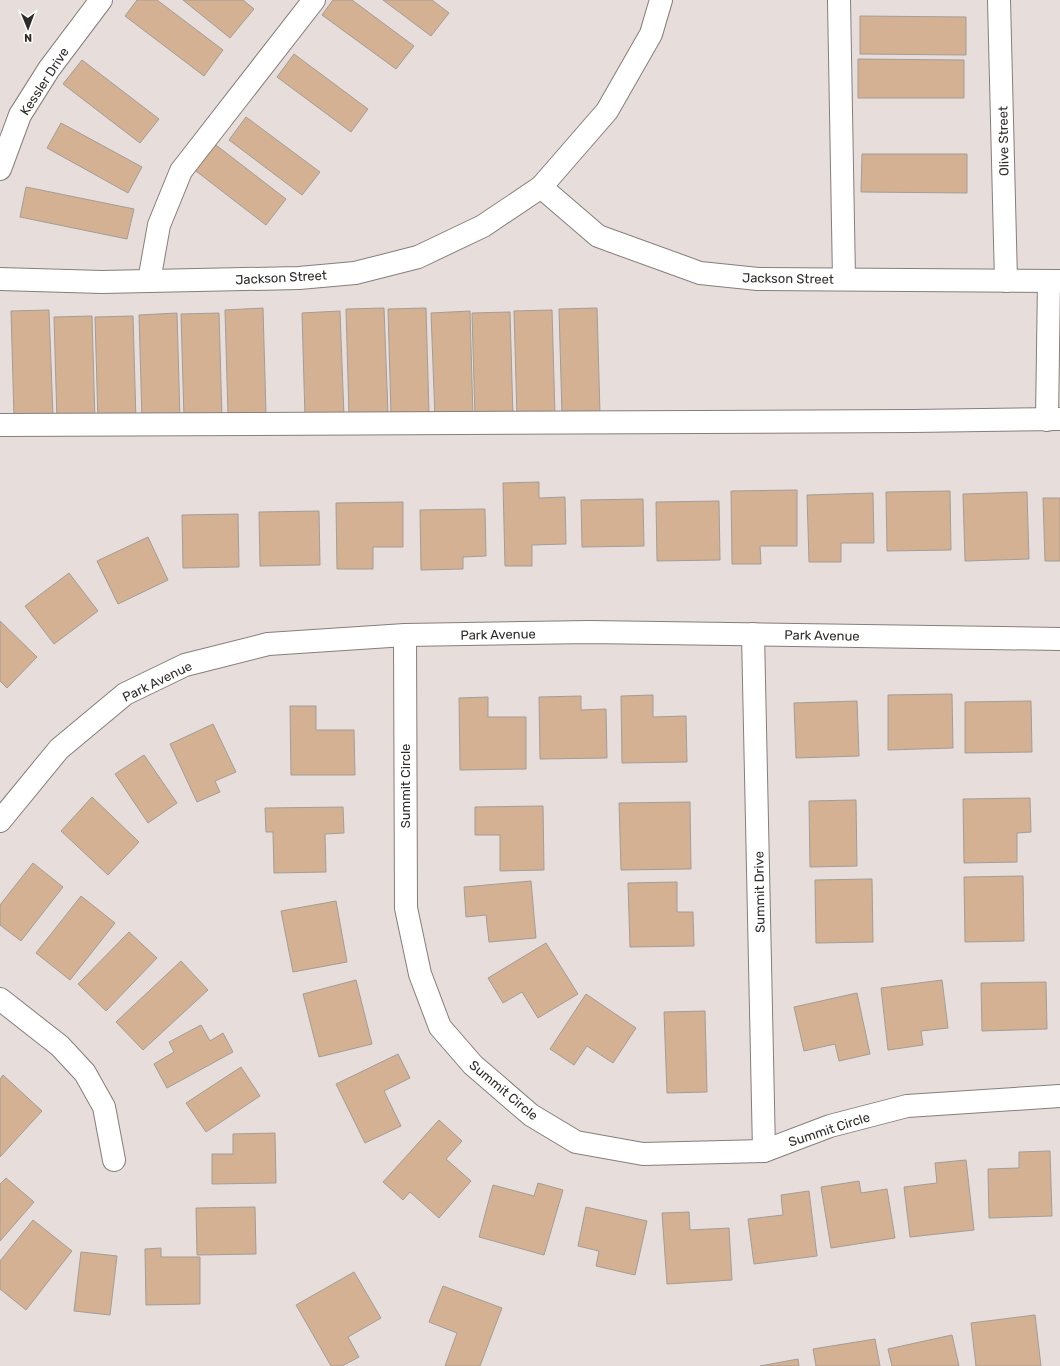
<svg xmlns="http://www.w3.org/2000/svg" width="1060" height="1366" font-family="Rubik,sans-serif">
<style>
.building{fill:#d3b192;stroke:#a39d97}
.lines{fill:none;stroke-linecap:round;stroke-linejoin:round}
.minor-casing{stroke:#867e7b;stroke-width:24}
.minor{stroke:#fff;stroke-width:22}
.labels{text-anchor:middle;stroke-width:3;stroke-linejoin:round;paint-order:stroke}
.street-label{font-size:13px;fill:#2e2b29;stroke:#fff}
</style>
<rect width="100%" height="100%" fill="#e7ddda"/>
<!-- building -->
<g class="building">
<path d="M137,0H157L223,50L204,76L125,16Z"/>
<path d="M183,0H243L254,9L230,38Z"/>
<path d="M333,0H352L414,46L396,69L322,15Z"/>
<path d="M383,0H432L449,13L431,36Z"/>
<path d="M860,16L966,17V55L860,54Z"/>
<path d="M294,54L368,109L351,132L277,77Z"/>
<path d="M858,59L964,60V98H858Z"/>
<path d="M82,60L159,119L140,143L63,84Z"/>
<path d="M246,117L320,172L302,195L229,140Z"/>
<path d="M61,123L142,167L128,193L47,148Z"/>
<path d="M212,142L286,199L266,225L192,168Z"/>
<path d="M862,154H967V193L861,192Z"/>
<path d="M26,187L134,209L127,239L20,217Z"/>
<path d="M263,308L266,414L228,415L225,310Z"/>
<path d="M384,308L388,414L349,415L346,309Z"/>
<path d="M426,308L429,413L391,415L388,309Z"/>
<path d="M597,308L600,414L562,415L559,309Z"/>
<path d="M49,310L53,416L14,417L11,311Z"/>
<path d="M552,310L555,416L517,417L514,311Z"/>
<path d="M340,311L344,417L305,418L302,313Z"/>
<path d="M470,311L473,417L435,418L431,313Z"/>
<path d="M510,312L513,417L475,418L472,313Z"/>
<path d="M177,313L180,419L142,420L139,315Z"/>
<path d="M219,313L222,418L184,419L181,314Z"/>
<path d="M92,316L95,421L57,422L54,317Z"/>
<path d="M133,316L136,421L98,422L95,317Z"/>
<path d="M539,482V498L565,497L566,544L532,545V566H505L503,483Z"/>
<path d="M797,490V546H760L761,564H732L731,491Z"/>
<path d="M950,491L951,550L887,551L886,492Z"/>
<path d="M1027,492L1029,559L965,561L963,494Z"/>
<path d="M873,493L874,543H841V562H809L807,495Z"/>
<path d="M1043,498H1060V561H1045Z"/>
<path d="M643,499L644,546L582,547L581,500Z"/>
<path d="M719,501L720,560L657,561L656,502Z"/>
<path d="M403,502V547H373V569H337L336,503Z"/>
<path d="M485,509L486,556L463,557V569L421,570L420,510Z"/>
<path d="M319,511L320,565L260,566L259,512Z"/>
<path d="M238,514L239,567L183,568L182,515Z"/>
<path d="M148,537L168,580L118,604L97,561Z"/>
<path d="M69,573L98,611L54,644L25,606Z"/>
<path d="M0,621L37,657L7,688L0,681Z"/>
<path d="M952,694L953,748L888,750V695Z"/>
<path d="M653,695V717L686,716L687,762L622,763L621,696Z"/>
<path d="M581,696V710L606,709L607,758L540,759L539,697Z"/>
<path d="M488,697V717H526V769L460,770L459,698Z"/>
<path d="M857,701L859,756L796,758L794,703Z"/>
<path d="M1031,701L1032,752L965,753V702Z"/>
<path d="M290,706H316V730H354L355,775H291Z"/>
<path d="M213,724L236,772L215,781L220,792L197,802L170,744Z"/>
<path d="M144,755L177,803L148,823L115,774Z"/>
<path d="M92,797L139,842L108,875L61,831Z"/>
<path d="M1030,798L1031,832L1017,833V862L964,863L963,799Z"/>
<path d="M856,800L857,866L810,867L809,801Z"/>
<path d="M690,802L691,869L621,870L619,803Z"/>
<path d="M543,806L544,870L500,871V835H475V807Z"/>
<path d="M343,807L344,833L325,834L326,872L274,873L273,832H266L265,808Z"/>
<path d="M33,863L63,887L21,941L0,925V905Z"/>
<path d="M1023,876L1024,941L965,942L964,877Z"/>
<path d="M872,879L873,942L816,943L815,880Z"/>
<path d="M531,881L536,938L489,942L486,915L466,917L464,887Z"/>
<path d="M677,882V912H693L694,946L630,947L628,883Z"/>
<path d="M81,896L115,923L70,980L36,953Z"/>
<path d="M336,901L347,962L293,972L281,911Z"/>
<path d="M129,932L157,958L106,1011L78,984Z"/>
<path d="M546,943L578,994L538,1018L522,992L503,1003L488,978Z"/>
<path d="M181,961L208,990L143,1050L116,1022Z"/>
<path d="M356,980L372,1044L319,1057L303,994Z"/>
<path d="M942,980L948,1028L921,1031L923,1045L888,1050L881,988Z"/>
<path d="M1046,982L1047,1029L982,1031L981,983Z"/>
<path d="M857,993L870,1054L839,1061L835,1044L804,1051L794,1007Z"/>
<path d="M586,994L636,1028L613,1063L587,1046L574,1065L550,1049Z"/>
<path d="M705,1011L707,1092L667,1093L664,1012Z"/>
<path d="M201,1025L210,1041L223,1033L233,1052L167,1088L154,1064L174,1052L169,1042Z"/>
<path d="M398,1054L410,1078L384,1091L401,1126L365,1143L336,1084Z"/>
<path d="M241,1067L260,1096L206,1132L186,1103Z"/>
<path d="M3,1075L42,1111L0,1157V1079Z"/>
<path d="M439,1120L462,1141L446,1159L471,1181L439,1218L410,1192L403,1200L383,1182Z"/>
<path d="M275,1133L276,1183L212,1184V1154H233V1134Z"/>
<path d="M1050,1151L1052,1216L989,1218L988,1169L1019,1168V1152Z"/>
<path d="M966,1160L974,1230L910,1237L904,1187L937,1183L935,1163Z"/>
<path d="M6,1178L34,1202L0,1241V1184Z"/>
<path d="M859,1181L861,1193L887,1189L895,1238L831,1248L821,1187Z"/>
<path d="M538,1183L563,1190L544,1255L479,1237L493,1185L534,1196Z"/>
<path d="M809,1191L817,1256L754,1264L748,1219L783,1215L781,1195Z"/>
<path d="M255,1207L256,1254L197,1255L196,1208Z"/>
<path d="M586,1207L647,1221L635,1275L596,1266L599,1251L578,1246Z"/>
<path d="M689,1212L690,1230L729,1228L732,1280L667,1284L662,1213Z"/>
<path d="M33,1220L72,1251L26,1310L0,1289V1261Z"/>
<path d="M161,1248V1257H200V1304L146,1305L145,1249Z"/>
<path d="M81,1252L117,1256L110,1315L74,1311Z"/>
<path d="M354,1272L381,1318L348,1337L359,1357L342,1366H331L296,1305Z"/>
<path d="M443,1286L502,1308L480,1366H445L457,1333L429,1322Z"/>
<path d="M1035,1315L1041,1366H976L971,1323Z"/>
<path d="M952,1335L959,1366H892L888,1349Z"/>
<path d="M875,1339L880,1366H816L813,1349Z"/>
<path d="M798,1359L799,1366H760Z"/>
</g>
<g class="lines">
<!-- minor casing -->
<g class="minor-casing">
<g id="minor">
<path d="M839,0L844,279"/>
<path d="M999,0L1006,281"/>
<path d="M0,169L20,115L49,69L101,0"/>
<path d="M541,187L607,111L651,34L661,0"/>
<path d="M0,279L102,282L149,281L299,278L355,273L418,257L483,226L541,187L598,236L700,273L758,279L1060,281"/>
<path d="M149,281L159,225L181,171L314,0"/>
<path d="M1047,420L1049,281"/>
<path d="M0,425L913,421L1060,419"/>
<path d="M753,634L764,1151"/>
<path d="M405,635L406,908L420,974L440,1027L473,1065L531,1115L576,1142L643,1154L764,1151L830,1126L907,1106L1060,1096"/>
<path d="M0,821L59,749L125,694L185,665L268,644L405,635L589,632L1060,639"/>
<path d="M0,999L60,1046L85,1073L104,1107L114,1160"/>
</g>
</g>
<!-- minor -->
<use href="#minor" class="minor"/>
</g>
<g class="labels">
<!-- street labels -->
<g class="street-label">
<text transform="translate(44 81) rotate(-57)" y="5">Kessler Drive</text>
<text transform="translate(1003 141) rotate(-91)" y="5">Olive Street</text>
<text transform="translate(281 277) rotate(-3)" y="5">Jackson Street</text>
<text transform="translate(788 278) rotate(1)" y="5">Jackson Street</text>
<text transform="translate(498 634) rotate(-1)" y="5">Park Avenue</text>
<text transform="translate(822 635) rotate(1)" y="5">Park Avenue</text>
<text transform="translate(157 681) rotate(-26)" y="5">Park Avenue</text>
<text transform="translate(405 786) rotate(-90)" y="5">Summit Circle</text>
<text transform="translate(759 892) rotate(-91)" y="5">Summit Drive</text>
<text transform="translate(504 1090) rotate(40)" y="5">Summit Circle</text>
<text transform="translate(829 1129) rotate(-18)" y="5">Summit Circle</text>
</g>
</g>
<!-- north arrow -->
<g transform="translate(28 28) rotate(179)" stroke="#ffffff" stroke-width="3" paint-order="stroke">
<path d="M0-3L7 15L0 10L-7 15Z" fill="#2e2b29"/>
<text y="-6" font-size="11" font-weight="bold" text-anchor="middle" fill="#2e2b29">N</text>
</g>
</svg>
